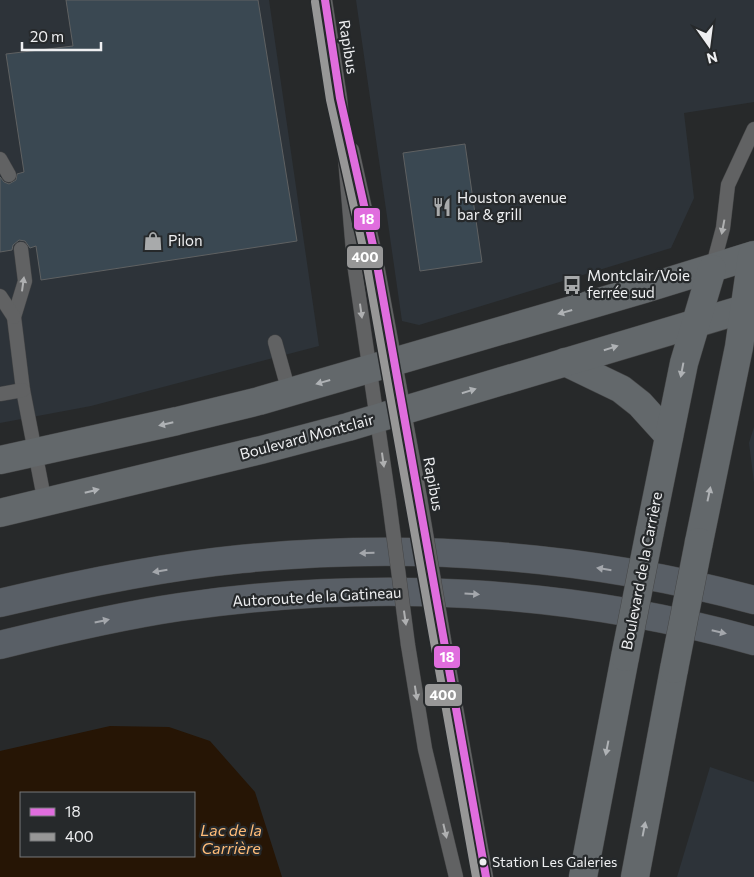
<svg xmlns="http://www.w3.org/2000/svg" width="754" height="877" font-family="Commissioner,sans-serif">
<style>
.built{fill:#2d3339}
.water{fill:#261505;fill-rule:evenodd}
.building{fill:#3a4852;stroke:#5f6162}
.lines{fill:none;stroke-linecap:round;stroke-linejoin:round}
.lane-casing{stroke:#454647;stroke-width:15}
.secondary-casing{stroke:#454647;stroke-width:29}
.highway-casing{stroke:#454647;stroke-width:29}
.lane{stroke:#616263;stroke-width:14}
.secondary{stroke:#63686b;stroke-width:28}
.highway{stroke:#595f66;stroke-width:28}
.lane-bridge-casing{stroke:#454647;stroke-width:15;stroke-linecap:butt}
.secondary-bridge-casing{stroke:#454647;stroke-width:29;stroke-linecap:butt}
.lane-bridge{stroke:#616263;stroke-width:14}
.secondary-bridge{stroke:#63686b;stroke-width:28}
.bus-1-casing{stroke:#26292b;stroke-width:11}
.bus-2-casing{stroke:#26292b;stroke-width:11}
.bus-1{stroke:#e06dde;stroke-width:8}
.bus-2{stroke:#979797;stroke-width:8}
.oneway{fill:#afb0b1}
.oneway2{fill:#afb2b5}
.oneway3{fill:#a4a7ac}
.bus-dot{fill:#eeeff1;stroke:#26292b;stroke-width:2}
.labels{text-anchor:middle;stroke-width:4.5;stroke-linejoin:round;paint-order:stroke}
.bus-label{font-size:14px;fill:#eeeff1;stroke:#26292b;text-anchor:start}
.street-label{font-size:15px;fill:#eeeff1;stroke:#26292b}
.poi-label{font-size:15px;fill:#eeeff1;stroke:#26292b;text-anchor:start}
.water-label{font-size:16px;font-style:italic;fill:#ffbc78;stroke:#26292b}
.line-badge{stroke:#26292b;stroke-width:2}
.badge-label{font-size:14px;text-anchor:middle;font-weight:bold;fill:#fff}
</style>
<rect width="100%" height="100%" fill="#27292a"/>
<!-- built -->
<g class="built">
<path d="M0,0H269L319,346L91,406L0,423Z"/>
<path d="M356,0H754V102L684,113L694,198L671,248L419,325L402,321Z"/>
<path d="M754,427V483L749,443Z"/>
<path d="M710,767L754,782V877H677Z"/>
</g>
<!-- water -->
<path class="water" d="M110,726L169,727L210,741L255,792L282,877H0V751ZM21,793H194V856H21Z"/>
<!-- building -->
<g class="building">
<path d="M66,0H258L297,241L41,280L36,246L30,248L25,241L19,240L13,245L12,250L0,252V177L4,182L9,184L16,180L17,174L24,172L6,54L73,46Z"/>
<path d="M465,144L482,262L420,271L403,153Z"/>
</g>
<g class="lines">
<!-- lane casing -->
<g class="lane-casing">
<g id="lane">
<path d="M325,0L340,98L354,263L389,501"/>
<path d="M352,150L376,259L420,498"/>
<path d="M0,159L9,175"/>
<path d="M21,249L25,281L14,317L23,390L45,503"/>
<path d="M712,269L723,228L728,185L754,129"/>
<path d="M0,296L14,317"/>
<path d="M275,342L289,392"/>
<path d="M0,394L23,390"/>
<path d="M444,640L486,877"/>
<path d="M408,645L425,749L456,877"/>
</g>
</g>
<!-- secondary casing -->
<g class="secondary-casing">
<g id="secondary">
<path d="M565,362L621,389L640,404L669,436"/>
<path d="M0,460L177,421L259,401L644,289L754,255"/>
<path d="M0,513L261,450L348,427L754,306"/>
<path d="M650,531L684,363L712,269"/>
<path d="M699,542L739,347L752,256"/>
<path d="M583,877L625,657"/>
<path d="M635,877L674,669"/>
</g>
</g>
<!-- highway casing -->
<g class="highway-casing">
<g id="highway">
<path d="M0,603C79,584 160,567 241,559C412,542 588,555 754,600"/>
<path d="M0,645C60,630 119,616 180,607C371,579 568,589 754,641"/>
</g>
</g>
<!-- lane -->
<use href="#lane" class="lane"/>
<!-- secondary -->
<use href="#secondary" class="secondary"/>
<!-- highway -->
<use href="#highway" class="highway"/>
<!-- lane-bridge casing -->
<g class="lane-bridge-casing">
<g id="lane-bridge">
<path d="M420,498L444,640"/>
<path d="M389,501L408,645"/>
</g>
</g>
<!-- secondary-bridge casing -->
<g class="secondary-bridge-casing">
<g id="secondary-bridge">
<path d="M625,657L650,531"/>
<path d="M674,669L699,542"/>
</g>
</g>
<!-- lane-bridge -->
<use href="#lane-bridge" class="lane-bridge"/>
<!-- secondary-bridge -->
<use href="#secondary-bridge" class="secondary-bridge"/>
<!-- bus-1 casing -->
<g class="bus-1-casing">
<path id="bus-1" d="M325,0L340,98L376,259L486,877"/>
</g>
<!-- bus-2 casing -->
<g class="bus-2-casing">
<path id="bus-2" d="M315,2L330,100L366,261L476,877"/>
</g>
<!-- bus-1 -->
<use href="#bus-1" class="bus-1"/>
<!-- bus-2 -->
<use href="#bus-2" class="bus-2"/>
</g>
<!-- one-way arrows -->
<defs><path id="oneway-solid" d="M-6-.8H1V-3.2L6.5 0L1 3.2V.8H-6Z" transform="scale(1.25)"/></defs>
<g class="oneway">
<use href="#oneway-solid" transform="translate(723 227) rotate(101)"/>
<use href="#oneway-solid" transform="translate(23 284) rotate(-82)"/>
<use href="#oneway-solid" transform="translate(361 311) rotate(82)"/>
<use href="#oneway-solid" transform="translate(383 460) rotate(82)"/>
<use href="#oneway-solid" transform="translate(405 618) rotate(82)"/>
<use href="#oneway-solid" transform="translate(416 693) rotate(81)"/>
<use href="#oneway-solid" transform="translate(445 831) rotate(77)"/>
</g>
<g class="oneway2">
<use href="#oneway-solid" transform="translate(565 312) rotate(164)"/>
<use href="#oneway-solid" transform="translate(611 348) rotate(-17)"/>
<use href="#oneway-solid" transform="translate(682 370) rotate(101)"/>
<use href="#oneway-solid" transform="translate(323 382) rotate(164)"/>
<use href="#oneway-solid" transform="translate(469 391) rotate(-17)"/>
<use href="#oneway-solid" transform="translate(166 424) rotate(167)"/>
<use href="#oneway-solid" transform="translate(92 491) rotate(-14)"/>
<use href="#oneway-solid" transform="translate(709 494) rotate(-78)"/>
<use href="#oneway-solid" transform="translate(607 748) rotate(101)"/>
<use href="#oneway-solid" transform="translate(644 829) rotate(-79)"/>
</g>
<g class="oneway3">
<use href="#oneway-solid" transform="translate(367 553) rotate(179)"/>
<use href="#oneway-solid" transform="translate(604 569) rotate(-171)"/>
<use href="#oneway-solid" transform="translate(160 571) rotate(171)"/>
<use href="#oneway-solid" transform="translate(472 594) rotate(4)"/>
<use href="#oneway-solid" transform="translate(102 621) rotate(-12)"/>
<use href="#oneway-solid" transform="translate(719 632) rotate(13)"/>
</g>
<!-- icons -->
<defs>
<g id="restaurant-bare" transform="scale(1.5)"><path d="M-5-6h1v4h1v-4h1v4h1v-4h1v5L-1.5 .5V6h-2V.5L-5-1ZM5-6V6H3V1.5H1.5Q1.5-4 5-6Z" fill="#a8aaab" stroke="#26292b" stroke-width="2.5" paint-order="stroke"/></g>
<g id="shop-bare" transform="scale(1.5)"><path d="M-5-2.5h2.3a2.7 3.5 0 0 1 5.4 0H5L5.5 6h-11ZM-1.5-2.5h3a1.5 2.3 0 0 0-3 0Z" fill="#a8aaab" stroke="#26292b" stroke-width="2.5" paint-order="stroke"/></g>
<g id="bus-bare" transform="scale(1.5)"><path d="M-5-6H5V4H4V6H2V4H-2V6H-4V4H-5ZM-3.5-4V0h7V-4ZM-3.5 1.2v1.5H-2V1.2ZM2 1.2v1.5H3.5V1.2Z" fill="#a8aaab" stroke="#26292b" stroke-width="2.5" paint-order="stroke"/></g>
</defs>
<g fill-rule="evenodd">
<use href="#restaurant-bare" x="442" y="207"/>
<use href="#shop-bare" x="153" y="241"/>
<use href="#bus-bare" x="572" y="285"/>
</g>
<!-- markers -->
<circle class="bus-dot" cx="483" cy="862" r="4.5"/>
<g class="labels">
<!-- bus labels -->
<g class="bus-label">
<text x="492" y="867">Station Les Galeries</text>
</g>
<!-- street labels -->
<g class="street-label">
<text transform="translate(348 47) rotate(81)" y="5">Rapibus</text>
<text transform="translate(307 437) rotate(-15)" y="5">Boulevard Montclair</text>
<text transform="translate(433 484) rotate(80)" y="5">Rapibus</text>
<text transform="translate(642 571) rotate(-79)" y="5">Boulevard de la Carrière</text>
<text transform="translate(317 597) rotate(-3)" y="5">Autoroute de la Gatineau</text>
</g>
<!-- poi labels -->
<g class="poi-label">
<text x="457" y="203">Houston avenue<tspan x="457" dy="17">bar &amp; grill</tspan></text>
<text x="168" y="246">Pilon</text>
<text x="587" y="281">Montclair/Voie<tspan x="587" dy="17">ferrée sud</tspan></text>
</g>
<!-- water labels -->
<g class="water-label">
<text x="231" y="836">Lac de la<tspan x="231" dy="18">Carrière</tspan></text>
</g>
</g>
<g class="line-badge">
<rect x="353" y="207" width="28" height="24" rx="5" fill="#e06dde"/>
<rect x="346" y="245" width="38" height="24" rx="5" fill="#979797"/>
<rect x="433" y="645" width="28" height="24" rx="5" fill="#e06dde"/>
<rect x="424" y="683" width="39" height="24" rx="5" fill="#979797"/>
</g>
<g class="badge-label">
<text x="367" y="224">18</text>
<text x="365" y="262">400</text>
<text x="447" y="662">18</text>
<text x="443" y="700">400</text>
</g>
<!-- legend -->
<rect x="20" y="792" width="175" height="65" fill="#26292b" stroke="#76787a"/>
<rect x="30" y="808" width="25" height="8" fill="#e06dde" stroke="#76787a"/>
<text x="65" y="817" font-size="15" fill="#eeeff1">18</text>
<rect x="30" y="833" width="25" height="8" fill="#979797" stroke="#76787a"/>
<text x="65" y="842" font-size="15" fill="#eeeff1">400</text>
<!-- north arrow -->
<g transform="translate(709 45) rotate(166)" stroke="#26292b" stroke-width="4" paint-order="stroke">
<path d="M0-4L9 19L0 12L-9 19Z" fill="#eeeff1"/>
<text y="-8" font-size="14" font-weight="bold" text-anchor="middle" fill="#eeeff1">N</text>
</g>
<!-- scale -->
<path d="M22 42v8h79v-8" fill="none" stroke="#eeeff1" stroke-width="2.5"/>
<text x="30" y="42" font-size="15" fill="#eeeff1" stroke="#26292b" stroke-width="4" paint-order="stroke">20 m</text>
</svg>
